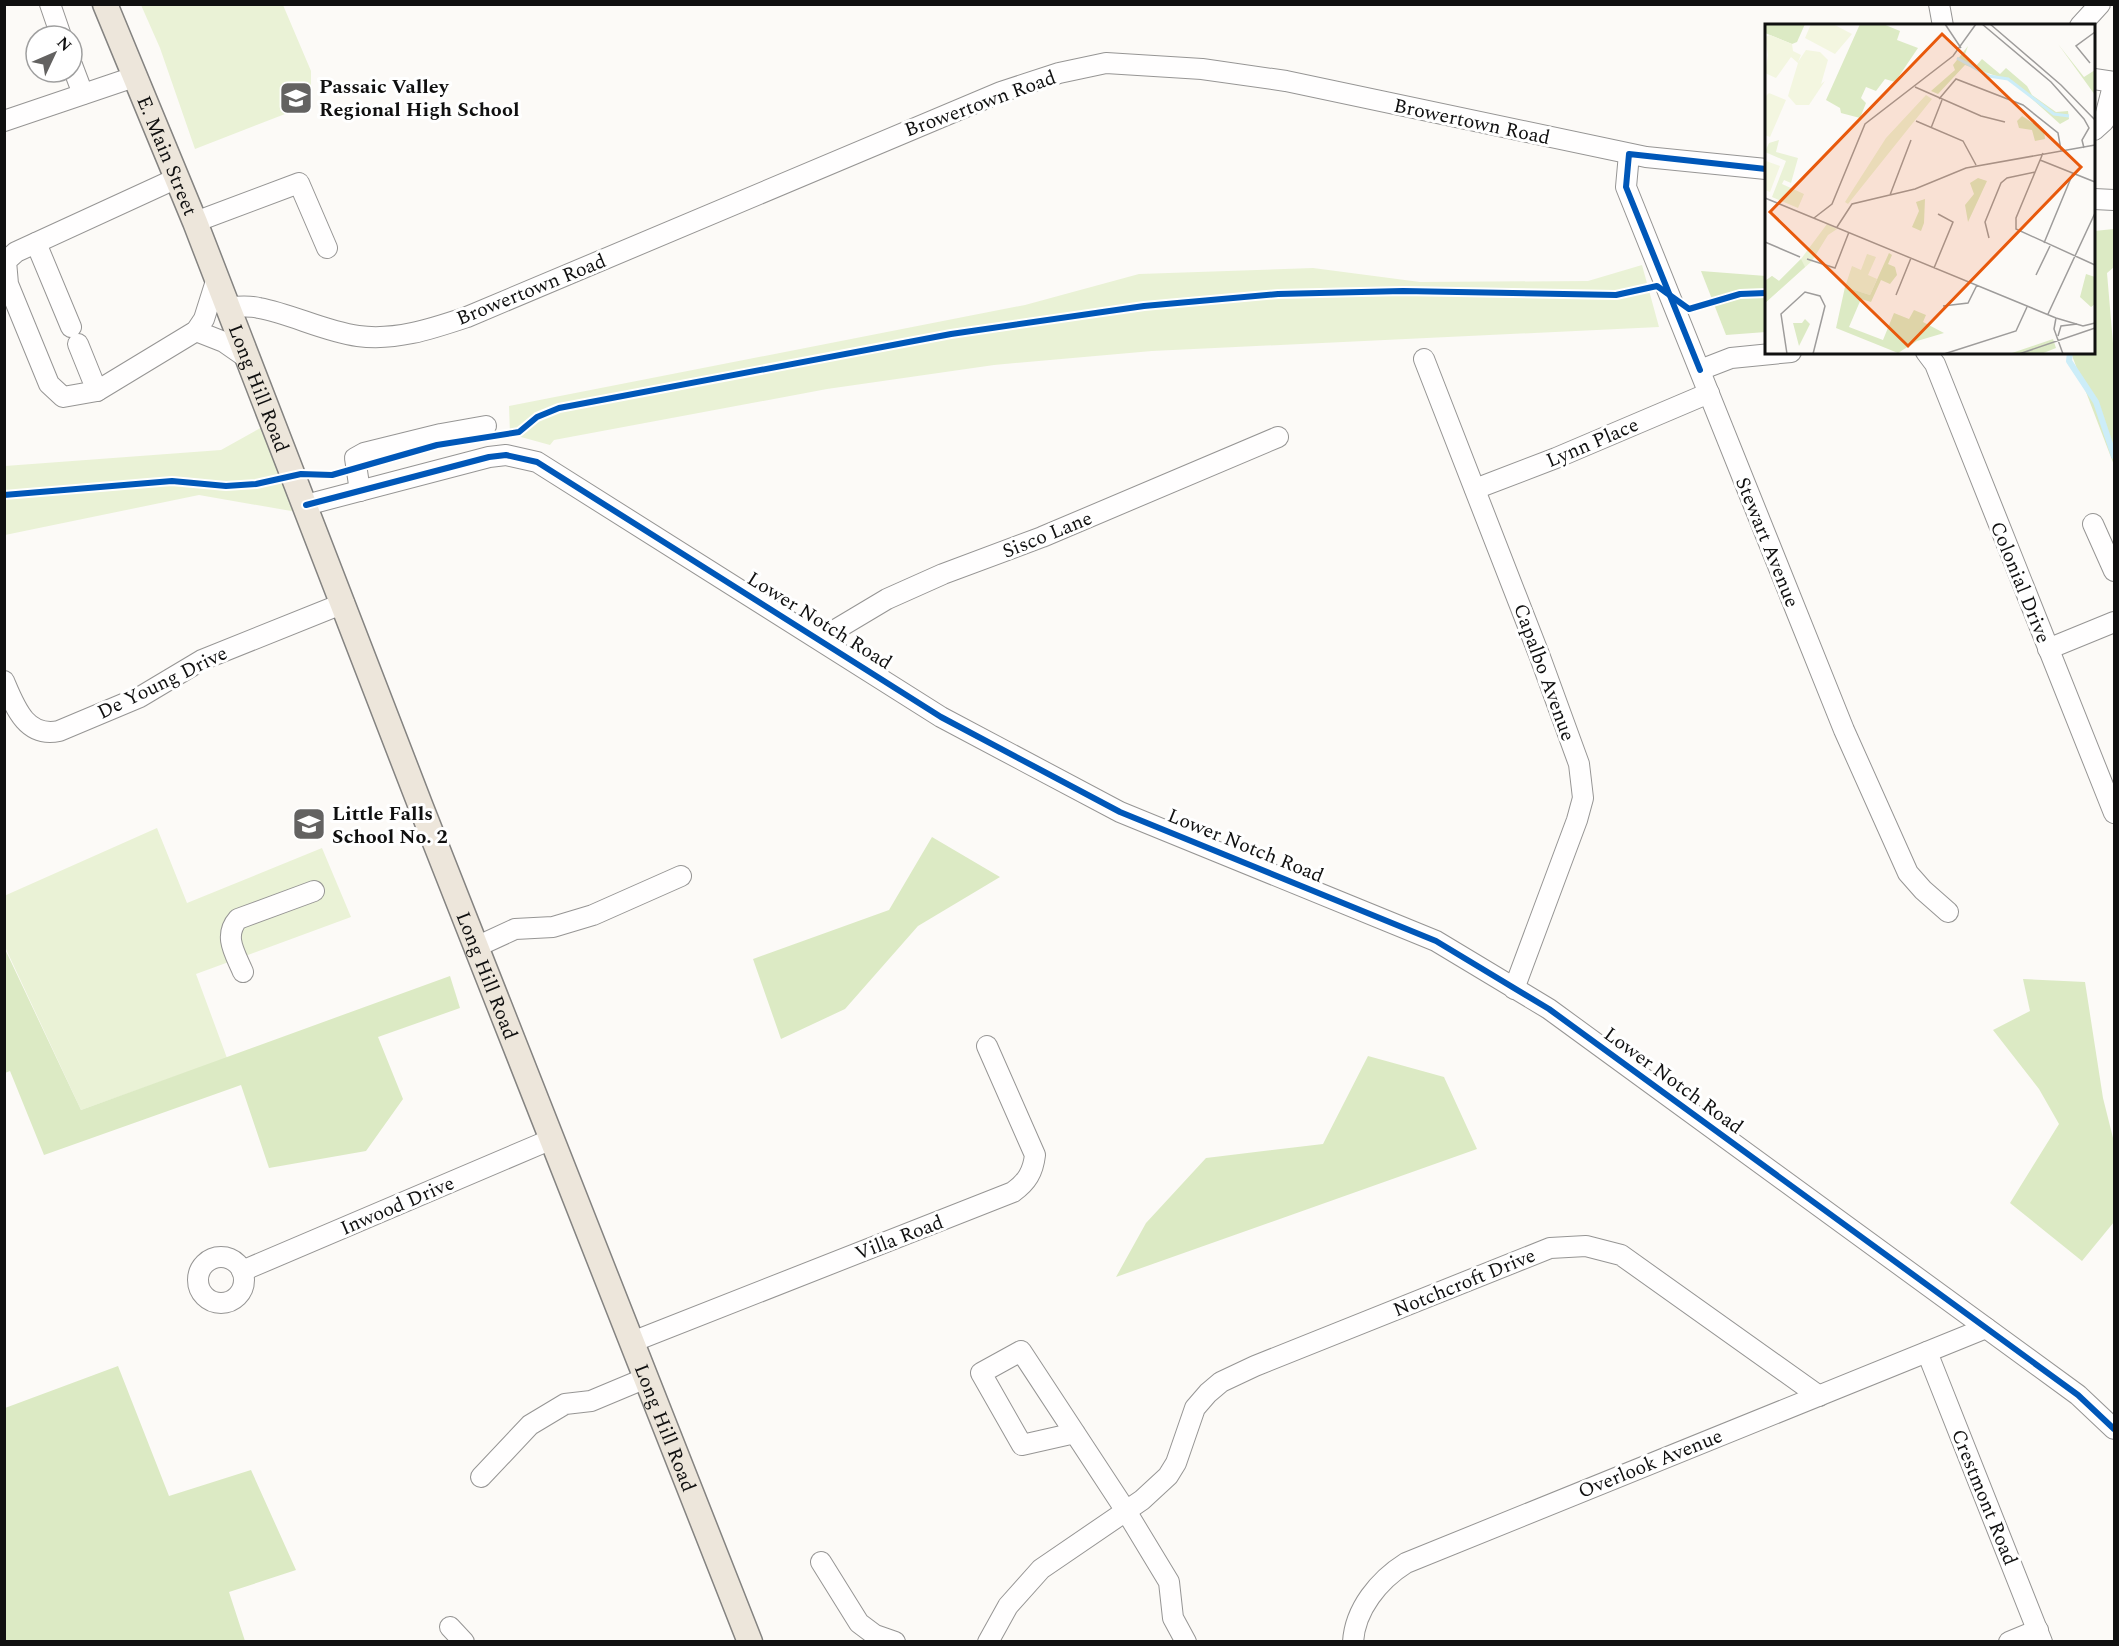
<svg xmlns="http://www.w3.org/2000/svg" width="2119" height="1646" font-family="Spectral,serif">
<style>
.green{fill:#eaf2d6}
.forest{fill:#dceac4}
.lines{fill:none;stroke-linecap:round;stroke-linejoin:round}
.stream{stroke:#ccedf8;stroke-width:6}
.minor-casing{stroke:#969594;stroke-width:22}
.major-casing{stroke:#848381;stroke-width:27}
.minor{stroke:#fffefe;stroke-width:20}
.major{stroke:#ede6db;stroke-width:24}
.cycleway-casing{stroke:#fff;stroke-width:10}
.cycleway{stroke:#0057b8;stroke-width:6}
.labels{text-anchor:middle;stroke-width:6;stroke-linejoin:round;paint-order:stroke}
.poi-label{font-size:20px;font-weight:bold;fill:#101010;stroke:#fff;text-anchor:start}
.street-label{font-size:20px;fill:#101010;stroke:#fff}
.inset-river{fill:none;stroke:#ccedf8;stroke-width:3}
.inset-road{fill:none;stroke:#9e9c9b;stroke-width:1.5}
.view{fill:#e8590c;fill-opacity:0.15;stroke:#e8590c;stroke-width:3}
.inset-edge{fill:none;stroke:#101010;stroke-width:3}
</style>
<rect width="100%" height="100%" fill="#fcfaf7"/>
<!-- green -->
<g class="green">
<path d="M141,5H283L311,71V104L195,149L160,48Z"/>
<path d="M1642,265L1659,327L1152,351L994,365L827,389L554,440L550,445L510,434L509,406L1025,305L1139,274L1313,268L1420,282L1588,281Z"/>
<path d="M264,426L297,512L199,495L5,535V466L221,450Z"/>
<path d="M157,828L187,903L322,848L351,917L196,974L227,1058L81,1110L5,947L4,896Z"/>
</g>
<!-- forest -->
<g class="forest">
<path d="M2114,229V267L2107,273L2114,355V465L2071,353L2094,352V231Z"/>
<path d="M1701,271L1766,276V332L1726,335Z"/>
<path d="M932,837L1000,877L918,926L845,1009L781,1039L753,959L889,910Z"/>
<path d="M4,947L81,1110L450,976L460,1008L378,1037L403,1099L366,1151L269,1168L241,1085L44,1155L10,1071L5,1073Z"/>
<path d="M2023,979L2085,982L2103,1098L2114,1142V1222L2082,1261L2010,1203L2059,1124L2039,1089L1993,1030L2030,1011Z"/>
<path d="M1368,1056L1444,1077L1477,1149L1116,1277L1146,1223L1206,1158L1323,1144Z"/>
<path d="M118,1366L169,1496L251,1470L296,1570L229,1592L245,1641H5V1408Z"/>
</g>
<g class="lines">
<!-- stream -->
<path class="stream" d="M2070,352L2069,361L2096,402L2114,456"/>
<!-- minor casing -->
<g class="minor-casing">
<g id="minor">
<path d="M50,4L61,36"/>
<path d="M1939,4L1943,26"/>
<path d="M2080,26L2100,4"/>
<path d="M72,65L83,94"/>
<path d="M2094,79L2114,82"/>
<path d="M4,121L134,77"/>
<path d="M2094,130L2104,121L2114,82"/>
<path d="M1629,154L1626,187L1844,730L1908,873L1923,890L1948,912"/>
<path d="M175,179L16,252L6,261L8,284L49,384L63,397L97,391L196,331L204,319L216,281"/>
<path d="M2094,199L2114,200"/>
<path d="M195,222L299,183L327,248"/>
<path d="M36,243L71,327"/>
<path d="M227,307C238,307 249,305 259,308C292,314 323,331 358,336C396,341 431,329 467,317L1001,92L1059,73L1106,63L1202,69L1286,81L1646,157L1766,169"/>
<path d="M196,331L224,342L247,358"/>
<path d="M78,344L97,391"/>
<path d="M1926,352L1935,364L2114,813"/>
<path d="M1424,359L1540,657L1579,764L1583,798L1577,820L1514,989"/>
<path d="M1700,370L1731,358L1791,352"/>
<path d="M1475,489L1556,458L1709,393"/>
<path d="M360,491L355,458L364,453L441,434L486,426"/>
<path d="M306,505L489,457L506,455L537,462L941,717L1120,812L1436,941L1549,1009L2078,1395L2114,1429"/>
<path d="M2093,524L2114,571"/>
<path d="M820,639L887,599L943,574L1042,537L1278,437"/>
<path d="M2048,649L2114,622"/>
<path d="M4,681C15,707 26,738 59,731L140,697L202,660L344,603"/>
<path d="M476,947L515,929L553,927L593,915L681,876"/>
<path d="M243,972C235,953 223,936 238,919L314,891"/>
<circle cx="221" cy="1280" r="23"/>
<path d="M242,1271L552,1139"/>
<path d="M632,1342L1013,1192C1027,1182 1033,1172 1035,1155L987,1046"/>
<path d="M1927,1352L2042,1642"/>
<path d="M1075,1433L1022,1445L981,1373L1021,1351L1126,1511L1169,1582L1173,1618L1186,1642"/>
<path d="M481,1477L530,1425L565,1404L591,1401L646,1378"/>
<path d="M821,1562L859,1623L875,1635L895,1642"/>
<path d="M450,1627L464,1642"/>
<path d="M988,1642L1008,1606L1041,1569L1142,1500L1168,1476L1176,1463L1195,1408L1208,1393L1221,1382L1255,1366L1550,1248L1586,1246L1621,1255L1819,1396"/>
<path d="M1353,1642C1355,1609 1379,1580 1406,1563L1986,1328"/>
<path d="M2009,1642L2038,1630"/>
</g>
</g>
<!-- major casing -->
<g class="major-casing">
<g id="major">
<path id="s1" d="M105,4L195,222L421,807L750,1642"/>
</g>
</g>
<!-- minor -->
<use href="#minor" class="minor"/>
<!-- major -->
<use href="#major" class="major"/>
<!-- cycleway casing -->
<g class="cycleway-casing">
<g id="cycleway">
<path d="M1700,370L1626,187L1629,154L1766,169"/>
<path d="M4,495L172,481L226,486L256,484L301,474L332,475L437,445L519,432L537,417L559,408L951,334L1144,306L1278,294L1403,291L1616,295L1657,286L1689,309L1740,294L1766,293"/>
<path d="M306,505L489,457L506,455L537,462L941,717L1120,812L1436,941L1549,1009L2078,1395L2114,1429"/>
</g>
</g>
<!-- cycleway -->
<use href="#cycleway" class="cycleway"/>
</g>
<!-- icons -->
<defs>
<g id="school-square" transform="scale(1.725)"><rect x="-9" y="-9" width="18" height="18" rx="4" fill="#636261" stroke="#fff"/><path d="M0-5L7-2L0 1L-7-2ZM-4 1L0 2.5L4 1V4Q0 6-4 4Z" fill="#fff"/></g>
</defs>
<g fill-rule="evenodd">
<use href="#school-square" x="296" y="98"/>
<use href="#school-square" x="309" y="824"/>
</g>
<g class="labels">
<!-- poi labels -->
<g class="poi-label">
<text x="319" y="93">Passaic Valley<tspan x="319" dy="23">Regional High School</tspan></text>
<text x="332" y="820">Little Falls<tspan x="332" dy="23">School No. 2</tspan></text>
</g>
<!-- street labels -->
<g class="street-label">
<text transform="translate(980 103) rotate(-20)" y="7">Browertown Road</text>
<text transform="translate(1472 121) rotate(12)" y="7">Browertown Road</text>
<text dy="7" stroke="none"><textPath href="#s1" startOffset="164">E. Main Street</textPath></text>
<text transform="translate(531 289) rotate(-22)" y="7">Browertown Road</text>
<text dy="7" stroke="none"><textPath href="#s1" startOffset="414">Long Hill Road</textPath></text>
<text transform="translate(1592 442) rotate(-23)" y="7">Lynn Place</text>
<text transform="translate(1047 534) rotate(-22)" y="7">Sisco Lane</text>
<text transform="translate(1768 542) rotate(68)" y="7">Stewart Avenue</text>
<text transform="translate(2021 582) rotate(68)" y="7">Colonial Drive</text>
<text transform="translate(820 620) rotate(32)" y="7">Lower Notch Road</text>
<text transform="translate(1545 672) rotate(70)" y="7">Capalbo Avenue</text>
<text transform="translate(162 682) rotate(-26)" y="7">De Young Drive</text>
<text transform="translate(1246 845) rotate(22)" y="7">Lower Notch Road</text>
<text dy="7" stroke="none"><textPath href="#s1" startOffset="1044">Long Hill Road</textPath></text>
<text transform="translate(1674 1080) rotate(36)" y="7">Lower Notch Road</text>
<text transform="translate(397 1205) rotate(-23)" y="7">Inwood Drive</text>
<text transform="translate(899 1237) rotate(-21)" y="7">Villa Road</text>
<text transform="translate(1464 1282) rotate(-22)" y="7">Notchcroft Drive</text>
<text dy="7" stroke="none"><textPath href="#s1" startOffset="1530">Long Hill Road</textPath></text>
<text transform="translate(1650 1463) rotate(-22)" y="7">Overlook Avenue</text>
<text transform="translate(1985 1497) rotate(68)" y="7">Crestmont Road</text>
</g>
</g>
<!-- overview -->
<g transform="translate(1765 24)">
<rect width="330" height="330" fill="#fcfaf7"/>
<path d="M161,71L167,75L83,180L80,178L121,114ZM14,116L11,128L33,134L26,159L19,156L17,160L39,170L33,184L7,173L21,137L0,128L4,119ZM62,200L72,205L63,211L47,237L0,279V257L7,252L14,257L36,235ZM102,230L111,233L103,251L112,255L105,271L80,263L87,242L96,246Z" fill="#eaf2d6"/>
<path d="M0,0H40L32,18L27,20L0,9ZM95,0H118L135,7L132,16L153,24L130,58L120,55L111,67L101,63L96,74L101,79L95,94L76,89L75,84L61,76ZM293,20L319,53L330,46V71ZM203,22L199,33L211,42L217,35L235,50L241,44L262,62L267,71L291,88L303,87L304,95L295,100L248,58L200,41L173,70L166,67L190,46L188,41ZM257,92L279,106L280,115L270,117L267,106L254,104L252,97ZM213,154L222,157L203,198L200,181L209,170L205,159ZM160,175L159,199L156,207L147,203L154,187L151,178ZM124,229L127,231L123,240L130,243L132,251L125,260L116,256L106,278L96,275L84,303L118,316L129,289L144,295L149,286L161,291L158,298L179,309L152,317L133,329L71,304L80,263L105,271ZM36,235L40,243L0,279V257L7,252L14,257ZM321,250L330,253V280L326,283L315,273ZM40,295L45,300L34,322L28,299H37ZM288,315L291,324L276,330H244Z" fill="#dceac4"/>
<path d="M46,0H68L87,10L70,30L40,14ZM5,11L27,20L28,27L36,31L33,38L41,26L55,28L63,36L56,60L60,57L44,81H31L23,72L33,39L26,33L11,54L0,49L3,31L0,13ZM4,69L21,76L5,113L0,111V73ZM1,137L15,142L5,168L0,166Z" fill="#f3f6e0"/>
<path class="inset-river" d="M192,34L224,52L243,55L289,90L304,92"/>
<path class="inset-road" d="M180,0L196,24M217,0L286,58L319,95L324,104L317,116L319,124M225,0L296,61L330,96M325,39L311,22L330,8M150,63L216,92L240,98M174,75L191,55L258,81L293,109L296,126M151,97L198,117L211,141M166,104L177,76M278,129L251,194V205L330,241M275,136L330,158M125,171L146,116M0,174L291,294M49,194L67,180L100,100L188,32L211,0M72,203L87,180L150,165L201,144L330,121M224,214L220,198L236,159L242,154L270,148M0,218L35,233M279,219L308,149M42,235L70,244L84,208M169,244L188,198L173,190M271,251L285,222M131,271L146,234M178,282L203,279L212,261M283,290L330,189M291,294L318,302L330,299M291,294L289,305L298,330M293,312L296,302L312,300M22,330L16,290L40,268L55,272L60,282L48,330M179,330L251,307L262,283M254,330L330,304"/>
<path class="view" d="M177,10L316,143L143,322L5,188Z"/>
<rect width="330" height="330" class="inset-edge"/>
</g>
<!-- border -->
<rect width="2119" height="1646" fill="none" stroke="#101010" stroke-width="12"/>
<!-- north arrow -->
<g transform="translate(54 54) rotate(46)"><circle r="28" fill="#ffffff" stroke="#9f9f9f" stroke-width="1.5"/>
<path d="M0-4.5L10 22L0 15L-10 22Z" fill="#636261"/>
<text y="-9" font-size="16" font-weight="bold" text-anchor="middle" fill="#101010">N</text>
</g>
</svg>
